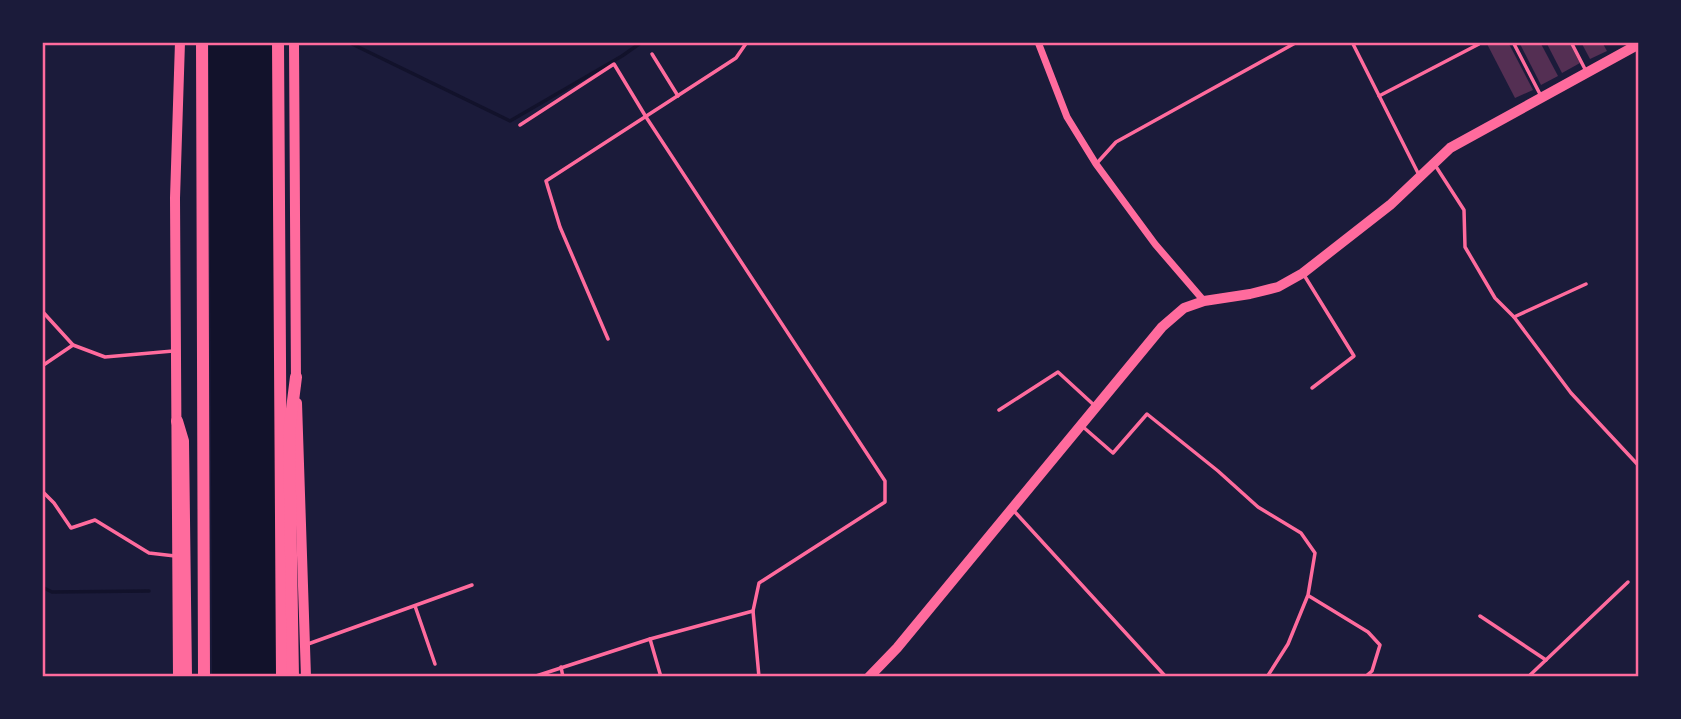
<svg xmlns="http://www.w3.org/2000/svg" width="1681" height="719" font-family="'Source Sans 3',sans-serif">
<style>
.water{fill:#12122b}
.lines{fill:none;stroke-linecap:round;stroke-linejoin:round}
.stream{stroke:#12122b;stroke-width:3.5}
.building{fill:#542f53}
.service{stroke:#ff6b9d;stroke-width:3.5}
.minor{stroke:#ff6b9d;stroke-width:7}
.tertiary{stroke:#ff6b9d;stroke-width:10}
.secondary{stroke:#ff6b9d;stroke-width:10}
.trunk{stroke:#ff6b9d;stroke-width:12}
.neatline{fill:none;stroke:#ff6b9d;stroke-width:2.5}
</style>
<rect width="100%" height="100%" fill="#1b1b3a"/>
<!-- water -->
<path class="water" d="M209,42H273L276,677H212Z"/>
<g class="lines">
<!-- stream -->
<g class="stream">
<path d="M348,42L510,121L622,56L642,42"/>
<path d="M42,587L52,592L149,591"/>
</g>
</g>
<!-- building -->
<g class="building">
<path d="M1486,42H1508L1533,90L1515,98Z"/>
<path d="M1519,42H1540L1558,76L1541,85Z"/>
<path d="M1546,42H1569L1580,63L1562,73Z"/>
<path d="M1581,42H1602L1607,51L1590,59Z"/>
</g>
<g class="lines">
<!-- service -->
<g class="service">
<path d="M1352,42L1419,175"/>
<path d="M1513,42L1541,96"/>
<path d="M1571,42L1586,71"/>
<path d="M652,54L678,96"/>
<path d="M1379,96L1479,44"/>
<path d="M520,125L614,64L646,117L885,481V502L759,583L753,611L759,677"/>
<path d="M1097,163L1116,142L1297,42"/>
<path d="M1435,165L1464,210L1465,247L1495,298L1514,317L1571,393L1639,466"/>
<path d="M1304,275L1354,356L1312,388"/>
<path d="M42,311L73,345L105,357L173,351"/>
<path d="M1514,317L1586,284"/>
<path d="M608,339L560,227L546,181L736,58L747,42"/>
<path d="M42,366L73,345"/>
<path d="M999,410L1058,372L1095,406"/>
<path d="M1082,426L1113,453L1147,414L1218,471L1258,507L1301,533L1315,553L1308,595L1288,644L1267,677"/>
<path d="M42,491L54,503L71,528L95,520L149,553L175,556"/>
<path d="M1014,511L1166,677"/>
<path d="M1309,596L1368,632L1380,645L1372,671L1365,677"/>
<path d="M415,606L435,664"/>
<path d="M1480,616L1546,660"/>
<path d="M650,639L661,677"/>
<path d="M308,644L472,585"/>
<path d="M561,667L563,677"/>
<path d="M533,677L650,639L753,611"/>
<path d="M1528,677L1628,582"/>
</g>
<!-- minor -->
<path class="minor" d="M1038,42L1067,117L1096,164L1155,244L1204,301"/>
<!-- tertiary -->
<path class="tertiary" d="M869,677L897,648L1162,327L1184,308L1204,301L1250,294L1278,287L1303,273L1390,205L1450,148L1639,44"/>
<!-- secondary -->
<g class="secondary">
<path d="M294,42L296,384"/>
<path d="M297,403L306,677"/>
<path d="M178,677L175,198L180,42"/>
</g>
<!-- trunk -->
<g class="trunk">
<path d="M202,42L204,677"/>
<path d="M278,42L282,677"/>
<path d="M177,421L183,441L186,677"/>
<path d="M293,677L289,433L296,377"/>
</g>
</g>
<!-- border -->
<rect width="1681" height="719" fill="none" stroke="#1b1b3a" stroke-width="88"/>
<rect x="44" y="44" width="1593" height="631" class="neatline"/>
</svg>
